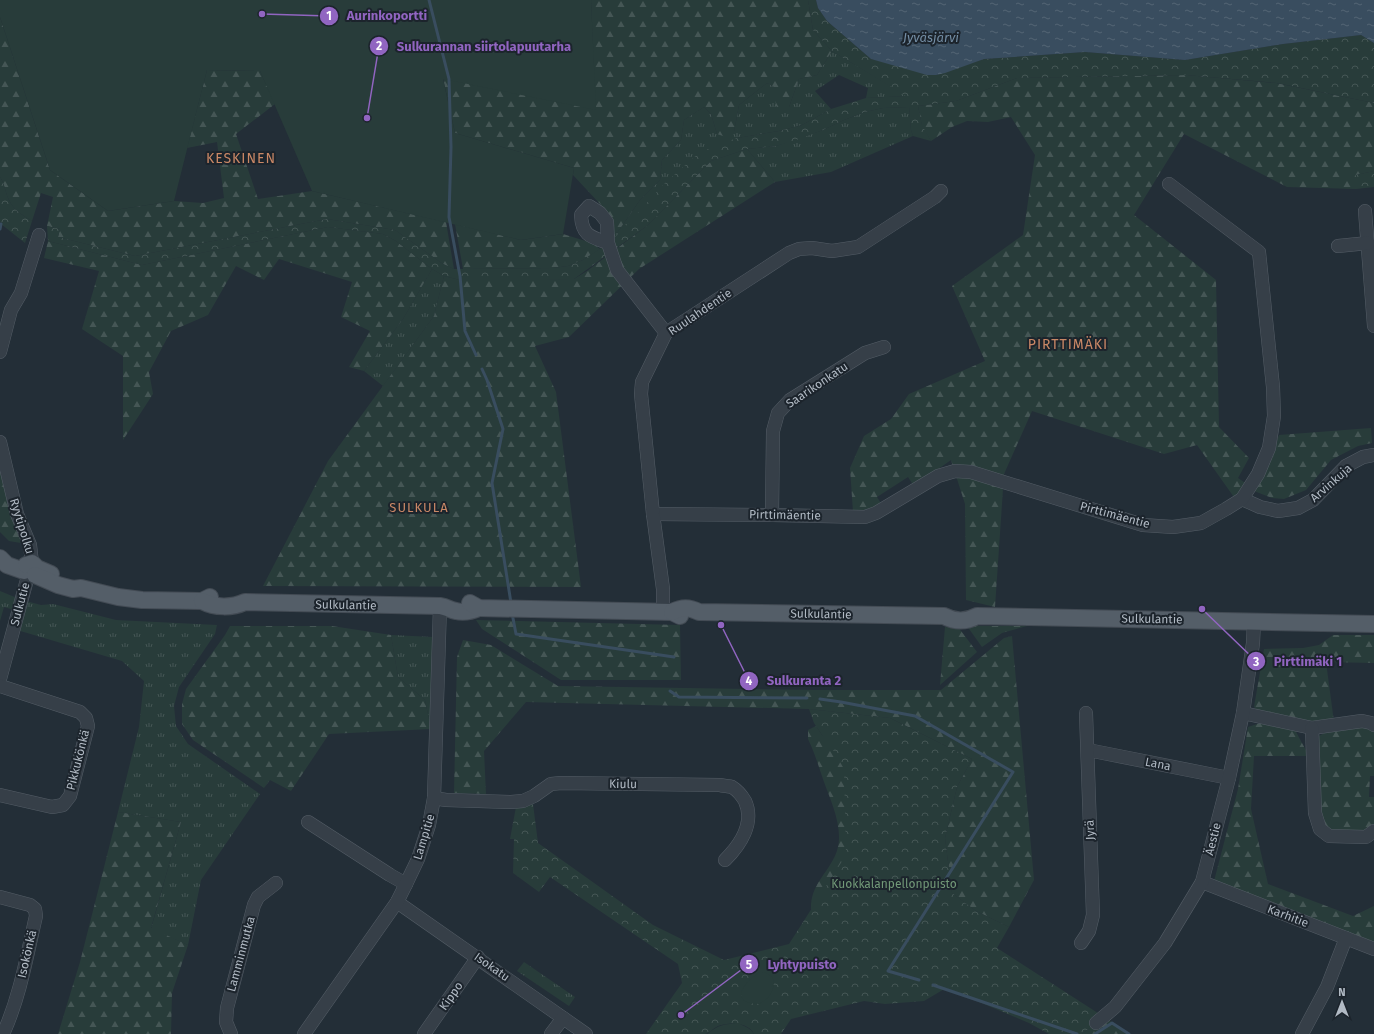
<svg xmlns="http://www.w3.org/2000/svg" width="1374" height="1034" font-family="'Fira Sans',sans-serif">
<style>
.grass{fill:url(#grass-tufts)}
.forest{fill:url(#forest-firs)}
.park{fill:url(#park-crowns)}
.garden{fill:#283c3a}
.water{fill:url(#water-ripples)}
.lines{fill:none;stroke-linecap:round;stroke-linejoin:round}
.stream{stroke:#394d5f;stroke-width:3}
.minor-casing{stroke:#545d66;stroke-width:14}
.major-casing{stroke:#434b54;stroke-width:18}
.minor{stroke:#363f48;stroke-width:13}
.major{stroke:#545e68;stroke-width:16}
.labels{text-anchor:middle;stroke-width:4;stroke-linejoin:round;paint-order:stroke}
.street-label{font-size:12px;fill:#b1bac4;stroke:#1c242c}
.park-label{font-size:12px;fill:#719877;stroke:#1c242c}
.water-label{font-size:13px;font-style:italic;fill:#748ea5;stroke:#1c242c}
.neighbourhood-label{font-size:13px;letter-spacing:1px;fill:#ca8866;stroke:#1c242c}
.quarter-label{font-size:14px;letter-spacing:1px;fill:#ca8866;stroke:#1c242c}
.leader{fill:none;stroke:#9165c1;stroke-width:1.5}
.callout-dot{fill:#9165c1;stroke:#1c242c;stroke-width:1.5}
.mark-label{font-size:12px;text-anchor:middle;font-weight:bold;fill:#fff}
.callout-label{font-size:13px;text-anchor:middle;font-weight:bold;fill:#9165c1;stroke:#1c242c;stroke-width:4;stroke-linejoin:round;paint-order:stroke}
</style>
<defs>
<pattern id="grass-tufts" width="24" height="20" patternUnits="userSpaceOnUse"><rect width="24" height="20" fill="#283c3a"/><path d="M3 7l-1-3M5 7V3M7 7l1-3M15 17l-1-3M17 17v-4M19 17l1-3" fill="none" stroke="#455655"/></pattern>
<pattern id="forest-firs" width="22" height="20" patternUnits="userSpaceOnUse"><rect width="22" height="20" fill="#283c3a"/><path d="M5 1l3.5 6h-7zM16 11l3.5 6h-7z" fill="#455655"/></pattern>
<pattern id="park-crowns" width="20" height="18" patternUnits="userSpaceOnUse"><rect width="20" height="18" fill="#283c3a"/><path d="M2 6a3 3 0 1 1 6 0M12 15a3 3 0 1 1 6 0" fill="none" stroke="#455655"/></pattern>
<pattern id="water-ripples" width="26" height="14" patternUnits="userSpaceOnUse"><rect width="26" height="14" fill="#394d5f"/><path d="M2 4q2-2 4 0t4 0M15 11q2-2 4 0t4 0" fill="none" stroke="#536574"/></pattern>
</defs>
<rect width="100%" height="100%" fill="#232e37"/>
<!-- grass -->
<g class="grass">
<path d="M832,51L907,96L866,98L868,88L839,75L815,91L831,109L802,125L779,131L737,138L625,228L613,240L612,230L617,233L640,200L660,180L662,160L681,140L684,120L704,107L711,114L717,134L734,132L739,105L767,83L774,87L789,107L799,79L817,75Z"/>
<path d="M909,107L911,130L913,136L831,172L775,182L747,149L776,146L823,130L844,120L865,112L883,108Z"/>
<path d="M432,269L444,276L434,316L383,386L364,371L403,319Z"/>
<path d="M0,591L17,598L14,610L4,607L0,621Z"/>
<path d="M26,601L41,605L53,604L116,620L217,625L215,634L179,687L174,706L176,726L188,744L260,794L201,880L188,945L151,929L181,822L118,812L139,727L144,681L122,661L17,630Z"/>
<path d="M391,635L433,637L431,729L425,700L398,677Z"/>
<path d="M524,962L575,997L569,1006L517,971Z"/>
</g>
<!-- forest -->
<g class="forest">
<path d="M591,0H808L813,30L832,51L817,75L799,79L789,107L781,110L776,106L774,87L767,83L739,105L734,132L726,137L717,134L711,114L704,107L684,120L681,140L662,160L660,180L640,200L617,233L612,230L601,205L573,175L574,168L455,133L443,78L595,109Z"/>
<path d="M0,17L50,170L108,211L174,201L203,203L224,198L217,142L187,148L207,70L260,71L275,104L236,134L258,199L312,191L446,222L454,269L443,264L395,230L327,219L135,256L58,237L60,229L47,226L53,197L41,193L32,221C24,216 13,210 9,200C5,192 5,184 0,177Z"/>
<path d="M1186,75L1276,83L1374,103V171L1356,175V189L1287,187L1184,134L1134,215L1216,280L1219,427L1249,458L1238,478L1248,485L1236,500L1197,445L1164,454L1032,411L1004,474L995,607L966,600L965,504L951,460L914,486L908,477L877,497L882,505L873,509L853,512L850,468L864,436L891,419L909,394L985,361L952,286L1023,235L1035,155L1011,117L988,122L967,121L952,127L931,141L922,126L918,106L956,101L1017,78Z"/>
<path d="M747,149L775,182L639,269L569,337L535,346L556,392L581,587L263,586L328,461L434,316L444,276L460,280L574,279L587,271L648,225L711,161Z"/>
<path d="M455,224L521,240L563,234L592,243L600,249L583,260L568,266L553,268L463,269Z"/>
<path d="M328,227L383,234L396,241L432,269L403,319L364,371L349,367L370,331L341,317L352,282L279,259L264,280L236,266L208,315L171,331L149,372L153,394L123,440V356L82,329L99,271L44,258L48,241L142,265Z"/>
<path d="M1371,428L1372,443L1358,446L1331,460L1306,490L1284,499L1272,498L1254,491L1268,463L1279,435Z"/>
<path d="M0,464L21,543L9,541L0,532Z"/>
<path d="M476,620L680,625L681,680H561L482,629Z"/>
<path d="M230,626H332L391,635L398,677L425,700L431,729L329,734L291,791L270,780L264,788L193,740L182,724V704L186,689L225,635Z"/>
<path d="M967,626H1027L1002,633L982,647Z"/>
<path d="M945,627H958L977,652L940,685Z"/>
<path d="M1333,635H1374V663L1326,662L1334,722L1322,724L1260,713L1254,707L1264,649L1303,648L1319,645Z"/>
<path d="M1012,636L1034,880L1009,927L976,911L952,893L945,838L957,787L972,759L890,718L809,709L526,702L484,751L486,794L454,793L457,657L463,640L491,645L558,686L819,690H941L1004,638Z"/>
<path d="M1260,723L1295,730L1309,756H1254L1251,809L1268,884L1353,916L1374,906V949L1213,885L1238,789L1248,727Z"/>
<path d="M816,726L822,735L844,751L866,834L811,910C810,886 826,875 835,856C846,833 832,804 824,782C819,768 815,753 808,739V730Z"/>
<path d="M1363,726L1374,730V776H1370L1369,797H1374V826L1366,832L1333,833L1324,826L1318,812L1317,743L1319,736L1326,732Z"/>
<path d="M118,812L181,822L151,928L188,945L172,993L171,1034H58L80,962Z"/>
<path d="M1104,1017L1130,1034H1082Z"/>
</g>
<!-- park -->
<g class="park">
<path d="M808,0H816L818,8L827,21L871,59L936,75L984,59L1085,52L1185,60L1283,44L1361,35L1374,43V103L1277,83L1186,75L1017,78L956,101L918,106L922,125L931,141L913,136L911,130L909,107L883,108L865,112L844,120L823,130L796,140L776,146L747,149L711,161L648,225L574,279L508,281L460,280L444,276L432,269L396,241L383,234L328,227L142,265L48,241L47,226L60,229L58,237L135,256L327,219L395,230L443,264L454,269L553,268L568,266L583,260L613,240L665,183L700,152L737,138L779,131L802,125L831,109L866,98L906,96L832,51L813,30Z"/>
<path d="M1374,171V187L1356,189V175Z"/>
<path d="M0,177C5,184 5,192 9,200C13,210 24,216 32,221L25,243L1,224L0,221Z"/>
<path d="M809,709L890,718L972,759L957,787L945,838L952,893L976,911L1009,927L997,948L1104,1017L1082,1034H1049L1029,1023L946,988L924,1001L885,1004L864,1001L791,1019L781,1034H754C748,1022 729,1022 718,1026C713,1028 710,1033 705,1034C687,1034 665,1034 646,1034L682,983L678,964L550,877L539,892L513,873L514,839H510L516,807L533,804L538,843L653,925L724,960L789,944L846,855L844,769L828,741L822,735L814,723Z"/>
</g>
<!-- garden -->
<g class="garden">
<path d="M0,0H591L596,110L443,79L455,133L574,168L563,234L521,240L312,191L260,71L207,70L174,201L108,211L50,170L0,17Z"/>
<path d="M759,972C785,972 772,1002 757,1004C753,1004 748,1003 745,1001C733,992 753,977 759,972Z"/>
<path d="M738,1023C744,1026 751,1028 754,1034H707C718,1025 724,1024 738,1023Z"/>
</g>
<!-- water -->
<path class="water" d="M816,0H1374V43L1361,35L1283,44L1185,60L1085,52L984,59L945,73L936,75H927L871,59L827,21L818,8Z"/>
<g class="lines">
<!-- stream -->
<g class="stream">
<path d="M429,0L449,79L451,147L449,217L460,276L465,331L476,355"/>
<path d="M0,229L1,224"/>
<path d="M482,369L487,380L503,429L492,483L511,603"/>
<path d="M512,613L516,634L674,657"/>
<path d="M670,691L679,697L807,698"/>
<path d="M820,699L841,702L915,716L1013,772L888,971L919,980"/>
<path d="M933,985L1077,1034"/>
<path d="M1095,1034L1112,1023L1129,1034"/>
</g>
<!-- minor casing -->
<g class="minor-casing">
<g id="minor">
<path d="M1365,211L1374,326"/>
<path d="M608,243C591,237 582,236 581,215L589,206L600,213L607,222L608,243L617,270L666,333"/>
<path d="M1338,246L1368,243"/>
<path d="M0,352L11,310L21,293L39,235"/>
<path d="M0,442L17,514L30,545L32,563"/>
<path d="M1242,499L1260,507L1278,511L1298,508L1313,500L1346,466L1363,457L1374,455"/>
<path d="M653,514L772,515L865,517L876,513L938,476L955,471L971,472L1143,525L1173,527L1201,523L1226,509L1242,499L1258,474L1269,448L1274,416L1273,387L1259,252L1169,184"/>
<path d="M772,515L773,431L778,413L790,400L865,353L884,347"/>
<path d="M663,611V589L653,514L641,394L642,382L666,333L789,253L799,249L812,248L832,251L858,247L935,197L941,191"/>
<path d="M0,679L28,576"/>
<path d="M0,686L80,712L86,718L88,726L70,796L63,805L52,807L0,795"/>
<path d="M1243,713L1312,728L1362,721L1371,723L1374,725"/>
<path d="M1312,728L1315,813L1320,829L1329,836L1366,837L1374,831"/>
<path d="M1088,750L1229,778"/>
<path d="M434,798L446,800L511,802L523,801L534,796L551,784L561,783L720,785C723,786 729,786 732,787C737,790 742,796 745,801C755,823 740,845 725,860"/>
<path d="M308,822L390,875L406,884"/>
<path d="M1202,882L1374,949"/>
<path d="M0,897L30,905L35,909L36,916C27,955 20,997 3,1034"/>
<path d="M397,902L586,1034"/>
<path d="M1081,943L1089,931L1093,915L1086,713"/>
<path d="M1096,1023L1115,1007L1165,943L1202,882L1229,778L1243,713L1253,643L1254,621"/>
<path d="M231,1034L226,1022L227,1008L254,905L258,897L276,883"/>
<path d="M304,1034L397,902L406,884L418,859L429,825L434,798L440,606"/>
<path d="M424,1034L478,957"/>
<path d="M551,1034L563,1018"/>
<path d="M1302,1034L1327,987L1346,938"/>
</g>
</g>
<!-- major casing -->
<g class="major-casing">
<g id="major">
<path d="M0,558L7,565L24,571"/>
<path d="M26,565L32,563L37,568L51,574"/>
<path d="M35,575L58,585L73,589L81,588L118,597L142,600L202,601L210,597"/>
<path d="M202,601C215,608 232,608 245,602L440,606C448,607 449,610 456,611C464,613 472,611 479,608"/>
<path d="M470,603L479,608L672,612L680,616"/>
<path d="M672,612C682,607 689,607 699,612L944,616C955,622 966,622 977,616L1374,624"/>
</g>
</g>
<!-- minor -->
<use href="#minor" class="minor"/>
<!-- major -->
<use href="#major" class="major"/>
</g>
<g class="labels">
<!-- street labels -->
<g class="street-label">
<text transform="translate(700 312) rotate(-34)" y="4">Ruulahdentie</text>
<text transform="translate(817 385) rotate(-34)" y="4">Saarikonkatu</text>
<text transform="translate(1331 483) rotate(-41)" y="4">Arvinkuja</text>
<text transform="translate(785 515) rotate(1)" y="4">Pirttimäentie</text>
<text transform="translate(1115 515) rotate(15)" y="4">Pirttimäentie</text>
<text transform="translate(22 526) rotate(73)" y="4">Ryytipolku</text>
<text transform="translate(20 604) rotate(-75)" y="4">Sulkutie</text>
<text transform="translate(346 605) rotate(1)" y="4">Sulkulantie</text>
<text transform="translate(821 614) rotate(1)" y="4">Sulkulantie</text>
<text transform="translate(1152 619) rotate(1)" y="4">Sulkulantie</text>
<text transform="translate(78 760) rotate(-76)" y="4">Pikkukönkä</text>
<text transform="translate(1158 764) rotate(11)" y="4">Lana</text>
<text transform="translate(623 784) rotate(1)" y="4">Kiulu</text>
<text transform="translate(1090 830) rotate(-92)" y="4">Jyrä</text>
<text transform="translate(424 837) rotate(-73)" y="4">Lampitie</text>
<text transform="translate(1213 839) rotate(-76)" y="4">Äestie</text>
<text transform="translate(1288 916) rotate(21)" y="4">Karhitie</text>
<text transform="translate(27 954) rotate(-77)" y="4">Isokönkä</text>
<text transform="translate(241 954) rotate(-75)" y="4">Lamminmutka</text>
<text transform="translate(492 967) rotate(35)" y="4">Isokatu</text>
<text transform="translate(451 996) rotate(-55)" y="4">Kippo</text>
</g>
<!-- park labels -->
<g class="park-label">
<text x="894" y="888">Kuokkalanpellonpuisto</text>
</g>
<!-- water labels -->
<g class="water-label">
<text x="931" y="42">Jyväsjärvi</text>
</g>
<!-- neighbourhood labels -->
<g class="neighbourhood-label">
<text x="419" y="512">SULKULA</text>
</g>
<!-- quarter labels -->
<g class="quarter-label">
<text x="241" y="163">KESKINEN</text>
<text x="1068" y="349">PIRTTIMÄKI</text>
</g>
</g>
<!-- callouts -->
<path class="leader" d="M262 14L329 16M367 118L379 46M1202 609L1256 661M721 625L749 681M681 1015L749 964"/>
<g class="callout-dot">
<circle cx="262" cy="14" r="4"/>
<circle cx="367" cy="118" r="4"/>
<circle cx="1202" cy="609" r="4"/>
<circle cx="721" cy="625" r="4"/>
<circle cx="681" cy="1015" r="4"/>
<circle cx="329" cy="16" r="10"/>
<circle cx="379" cy="46" r="10"/>
<circle cx="1256" cy="661" r="10"/>
<circle cx="749" cy="681" r="10"/>
<circle cx="749" cy="964" r="10"/>
</g>
<g class="mark-label">
<text x="329" y="20">1</text>
<text x="379" y="50">2</text>
<text x="1256" y="666">3</text>
<text x="749" y="685">4</text>
<text x="749" y="969">5</text>
</g>
<g class="callout-label">
<text x="387" y="20">Aurinkoportti</text>
<text x="484" y="51">Sulkurannan siirtolapuutarha</text>
<text x="1308" y="666">Pirttimäki 1</text>
<text x="804" y="685">Sulkuranta 2</text>
<text x="802" y="969">Lyhtypuisto</text>
</g>
<!-- north arrow -->
<g transform="translate(1342 1002)" stroke="#1c242c" stroke-width="3" paint-order="stroke">
<path d="M0-3L7 15L0 10L-7 15Z" fill="#b1bac4"/>
<text y="-6" font-size="11" font-weight="bold" text-anchor="middle" fill="#b1bac4">N</text>
</g>
</svg>
